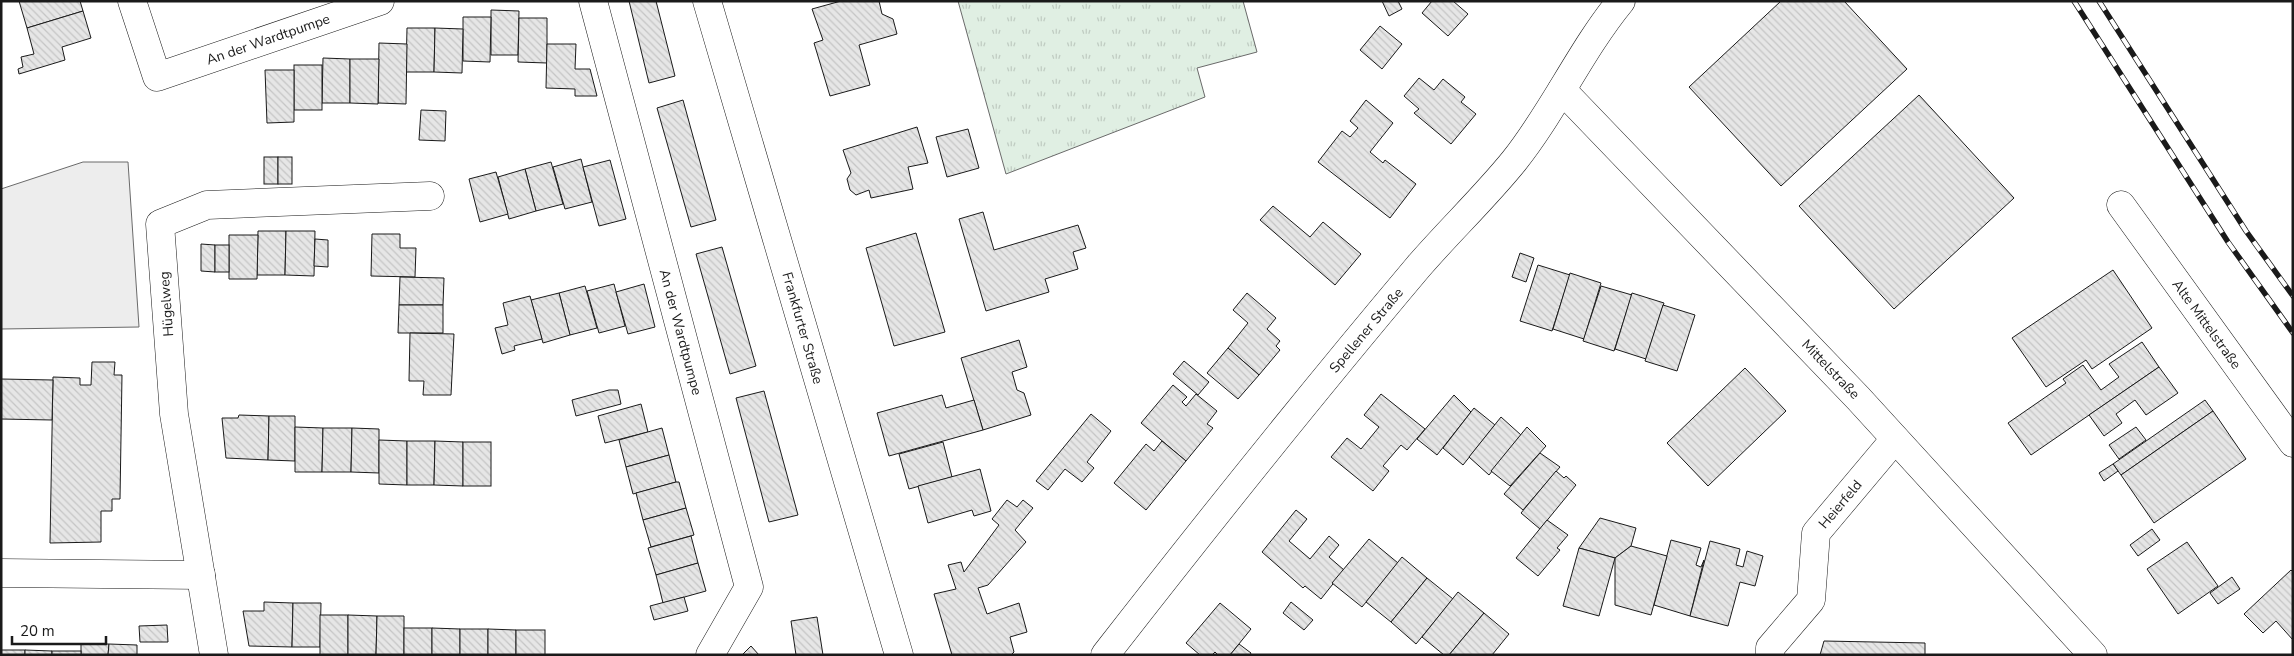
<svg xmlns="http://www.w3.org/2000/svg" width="2294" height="656" font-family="'Nunito Sans',sans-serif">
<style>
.grass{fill:url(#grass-tufts);stroke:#6a6a6a}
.parking{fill:#ededed;stroke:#6a6a6a}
.building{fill:url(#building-back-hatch);stroke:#1a1a1a}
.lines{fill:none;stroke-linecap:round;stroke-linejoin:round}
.minor-casing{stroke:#1a1a1a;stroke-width:29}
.major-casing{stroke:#1a1a1a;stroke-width:29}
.minor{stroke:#fff;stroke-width:28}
.major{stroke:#fff;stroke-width:28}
.rail-casing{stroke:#1a1a1a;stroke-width:5.5}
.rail{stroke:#fff;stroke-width:4;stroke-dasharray:11;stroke-linecap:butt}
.labels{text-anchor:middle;stroke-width:4;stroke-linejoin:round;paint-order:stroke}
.street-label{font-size:14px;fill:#1a1a1a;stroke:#fff}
</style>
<defs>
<pattern id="grass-tufts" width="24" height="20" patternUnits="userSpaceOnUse" patternTransform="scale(1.25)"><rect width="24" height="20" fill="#e0efe3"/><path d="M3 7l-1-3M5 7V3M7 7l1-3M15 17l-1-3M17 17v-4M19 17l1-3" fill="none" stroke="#c0ccc2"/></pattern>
<pattern id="building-back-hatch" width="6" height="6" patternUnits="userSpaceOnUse" patternTransform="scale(1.25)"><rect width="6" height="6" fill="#e6e6e6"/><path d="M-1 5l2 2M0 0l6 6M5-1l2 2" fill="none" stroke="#c5c5c5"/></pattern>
</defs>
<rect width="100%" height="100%" fill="#fff"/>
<!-- grass -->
<path class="grass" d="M958,1H1243L1257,52L1197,68L1205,97L1006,174Z"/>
<!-- parking -->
<path class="parking" d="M83,162H128L139,327L1,329V189Z"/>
<!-- building -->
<g class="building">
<path d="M19,1H80L83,11L27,28Z"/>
<path d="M629,1H656L675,76L649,83Z"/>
<path d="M841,1H879L882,14L893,19L897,34L859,45L870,85L830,96L814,43L823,40L812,9Z"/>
<path d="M1382,1H1398L1402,9L1389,16Z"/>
<path d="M1432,1H1453L1468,14L1448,36L1422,13Z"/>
<path d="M1781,1H1844L1907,69L1781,186L1689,87Z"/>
<path d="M491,10L519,11L518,55H491Z"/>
<path d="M83,11L91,38L62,47L65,60L19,74L18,69L23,67L21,57L34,54L27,28Z"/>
<path d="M463,17H491L490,62L463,61Z"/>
<path d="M519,18H547V63L518,62Z"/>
<path d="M1380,26L1402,44L1382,69L1360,50Z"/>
<path d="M407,28H435L434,72H406Z"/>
<path d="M435,28L463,29L462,73L434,72Z"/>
<path d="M379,43L407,44L406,104L378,103Z"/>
<path d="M547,44H576L575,69H590L597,96H575V89L546,88Z"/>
<path d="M323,58L350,59V103H322Z"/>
<path d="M350,59H379L378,104L350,103Z"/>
<rect x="294" y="65" width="28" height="45"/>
<path d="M265,70H294V122L267,123Z"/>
<path d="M1419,78L1434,90L1443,79L1465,97L1461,102L1476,114L1451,144L1414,113L1419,109L1404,96Z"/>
<path d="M1919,95L2014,198L1894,309L1799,206Z"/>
<path d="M683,100L716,220L691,227L657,108Z"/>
<path d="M1366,100L1393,123L1370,152L1383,163L1385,160L1416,184L1390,218L1318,162L1342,131L1350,137L1358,128L1350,121Z"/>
<path d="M421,110L446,111L445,141L419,140Z"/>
<path d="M917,127L928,163L908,167L913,189L871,198L869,190L856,195L850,190L847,179L851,173L843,150Z"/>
<path d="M968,129L979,168L947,177L936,137Z"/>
<rect x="264" y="157" width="14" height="27"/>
<rect x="278" y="157" width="14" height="27"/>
<path d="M581,159L592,202L565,209L553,167Z"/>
<path d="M610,160L626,219L599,226L583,167Z"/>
<path d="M551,162L563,204L536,211L525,169Z"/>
<path d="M525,169L536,211L509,219L498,177Z"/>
<path d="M496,172L508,214L480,222L469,179Z"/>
<path d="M1273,206L1310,237L1323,222L1361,254L1335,285L1260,220Z"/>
<path d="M983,212L994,250L1078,225L1086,248L1073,252L1078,269L1045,279L1049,292L986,311L959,219Z"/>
<path d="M258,231H286L285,275H257Z"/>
<path d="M286,231H315L314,276L285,275Z"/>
<path d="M916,233L945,332L894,346L866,248Z"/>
<path d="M372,234H400V248H416L415,277L371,276Z"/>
<path d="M229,235H258L257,279H229Z"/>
<path d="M315,239L328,240V267L314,266Z"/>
<path d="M201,244L215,245V272L201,271Z"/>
<rect x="215" y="245" width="14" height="27"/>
<path d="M722,247L756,366L730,374L696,254Z"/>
<path d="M1520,253L1534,258L1526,282L1512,277Z"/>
<path d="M1538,265L1570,275L1552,331L1520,321Z"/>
<path d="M2113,270L2152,328L2092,369L2086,360L2046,387L2012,338Z"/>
<path d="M1570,273L1601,283L1584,339L1553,329Z"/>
<path d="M400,277L444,278L443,305H399Z"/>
<path d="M614,284L625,326L599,333L587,291Z"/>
<path d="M644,284L655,327L628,334L616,292Z"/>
<path d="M585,286L597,328L570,335L559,293Z"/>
<path d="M1601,286L1632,295L1614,351L1583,341Z"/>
<path d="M559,293L570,335L543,343L531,300Z"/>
<path d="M1247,293L1276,318L1267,329L1280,341L1276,346L1280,350L1259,375L1228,348L1248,323L1233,310Z"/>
<path d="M1632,293L1664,303L1646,359L1615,349Z"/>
<path d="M530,296L542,339L514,346L515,350L502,354L495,328L508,325L503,303Z"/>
<path d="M399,305H443V333H398Z"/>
<path d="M1663,305L1695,315L1677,371L1645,361Z"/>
<path d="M410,333L454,334L451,395H423L424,381H409Z"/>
<path d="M1019,340L1027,367L1012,372L1017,390L1024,393L1031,415L983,430L961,358Z"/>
<path d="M2142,342L2159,367L2031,455L2008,423L2066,383L2063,379L2083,365L2101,390L2119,377L2109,364Z"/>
<path d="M1228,348L1259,375L1238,399L1207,373Z"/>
<path d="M1184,361L1209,382L1198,395L1173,374Z"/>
<path d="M92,362H115L114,375H122L120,499H112V511H101V542L50,543L53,377L80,378V385H91Z"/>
<path d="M2159,367L2178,393L2146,415L2135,400L2116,414L2122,423L2104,436L2089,415Z"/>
<path d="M1745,368L1786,411L1708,486L1667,443Z"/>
<path d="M1,379L53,380L52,420L1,419Z"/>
<path d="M1173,385L1187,397L1182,402L1186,406L1196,394L1217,411L1207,424L1213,428L1186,461L1141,423Z"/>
<path d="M609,390H618L621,404L576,416L572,400Z"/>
<path d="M764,391L798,515L769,522L736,398Z"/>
<path d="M1381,394L1425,429L1407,450L1401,445L1383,466L1389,471L1373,491L1331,457L1347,438L1361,449L1379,427L1364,415Z"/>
<path d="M942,395L946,408L974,400L983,430L889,456L877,413Z"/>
<path d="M1454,395L1471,412L1437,455L1417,439Z"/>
<path d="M2205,400L2213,411L2121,475L2113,464Z"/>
<path d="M641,404L648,432L605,443L598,416Z"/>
<path d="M1474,408L1495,425L1463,465L1443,448Z"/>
<path d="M2213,411L2246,459L2154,523L2121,475Z"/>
<path d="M1091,414L1111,431L1087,462L1094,468L1082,482L1065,469L1048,490L1036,481Z"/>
<path d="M239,415L269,416L268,460L226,458L222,418H238Z"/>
<path d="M269,416H295V461L268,460Z"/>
<path d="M1501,417L1521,435L1489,475L1469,457Z"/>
<path d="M295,427L323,428L322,472H295Z"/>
<path d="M1527,427L1546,446L1510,486L1491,471Z"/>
<path d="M2136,427L2146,440L2119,459L2109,445Z"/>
<path d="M323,428H352L351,472H322Z"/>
<path d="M352,428L379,429V473L351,472Z"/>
<path d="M662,428L669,455L626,467L619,440Z"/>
<path d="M379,440L407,441V485L379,484Z"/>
<path d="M407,441H435L434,485H407Z"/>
<path d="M435,441L463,442V486L434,485Z"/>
<path d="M1162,441L1186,461L1146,510L1114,483L1146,444L1154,451Z"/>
<rect x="463" y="442" width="28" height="44"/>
<path d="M943,442L952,477L909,489L899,454Z"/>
<path d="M1540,453L1560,467L1523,510L1504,494Z"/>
<path d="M669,455L676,482L633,494L626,467Z"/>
<path d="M2113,464L2118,471L2104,481L2099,473Z"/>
<path d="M980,469L991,511L974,516L972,510L928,523L918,486Z"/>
<path d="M1556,471L1564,478L1566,476L1576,485L1540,529L1521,513Z"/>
<path d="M676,482H679L686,508L643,520L636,493Z"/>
<path d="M1007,500L1017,507L1023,500L1033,508L1015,530L1026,542L988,585L978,588L987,614L1019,603L1027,632L1010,637L1014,652L1011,655H952L934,594L956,589L948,565L961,562L964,572L999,525L992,519Z"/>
<path d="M686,508L694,535L651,547L643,520Z"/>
<path d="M1296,510L1307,519L1289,541L1310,559L1329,536L1339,545L1329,557L1344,570L1321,599L1305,586L1303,588L1262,552Z"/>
<path d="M1600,518L1636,528L1631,546L1615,558L1579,548Z"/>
<path d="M1547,520L1568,535L1557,548L1560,550L1538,576L1516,558Z"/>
<path d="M2152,529L2160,540L2138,556L2130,545Z"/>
<path d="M691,536L698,563L656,575L648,548Z"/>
<path d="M1369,539L1398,563L1362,607L1332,583Z"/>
<path d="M1671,540L1701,548L1696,565L1701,567L1704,560L1690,616L1654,605Z"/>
<path d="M1710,541L1740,549L1736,565L1743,567L1747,551L1763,556L1755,586L1740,582L1728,626L1690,616Z"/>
<path d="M2187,542L2218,586L2178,614L2147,569Z"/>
<path d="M1631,546L1667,556L1651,615L1615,605V558Z"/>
<path d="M1579,548L1615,558L1599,616L1563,606Z"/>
<path d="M1402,557L1427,578L1391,622L1366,602Z"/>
<path d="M698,563L706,591L663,603L656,575Z"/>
<path d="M2291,570L2293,572V640L2276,621L2263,633L2244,614Z"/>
<path d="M2232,577L2240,589L2218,604L2210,593Z"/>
<path d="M1427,578L1453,599L1416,644L1391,622Z"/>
<path d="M1458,592L1484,613L1449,655H1444L1422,637Z"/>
<path d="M684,597L688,611L654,620L650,606Z"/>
<path d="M264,602L293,603L292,647L249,646L243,611H264Z"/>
<path d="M1291,602L1313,620L1304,630L1283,613Z"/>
<path d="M293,603H321L320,647H292Z"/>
<path d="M1220,603L1251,629L1230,655H1218L1215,652L1212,655H1200L1186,643Z"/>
<path d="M1484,613L1509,634L1492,655H1449Z"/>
<rect x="320" y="615" width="28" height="40"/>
<path d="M348,615L377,616L376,655H348Z"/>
<path d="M377,616H404V655H376Z"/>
<path d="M817,617L823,655H796L791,621Z"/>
<path d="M167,625L168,642H140L139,626Z"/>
<rect x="404" y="628" width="28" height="27"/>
<path d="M432,628L460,629V655H432Z"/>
<rect x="460" y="629" width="28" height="26"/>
<path d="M488,629L516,630V655H488Z"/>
<rect x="516" y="630" width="29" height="25"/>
<path d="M1824,641L1925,643V655H1820Z"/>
<path d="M81,644H109L108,655H81Z"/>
<path d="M109,644L137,645V655H108Z"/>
<path d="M1239,644L1251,653L1250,655H1230Z"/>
<path d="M751,646L759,655H742Z"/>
<rect x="1" y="650" width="24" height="5"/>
<path d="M25,650L52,651V655H25Z"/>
<rect x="52" y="651" width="29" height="4"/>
</g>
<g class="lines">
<!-- minor casing -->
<g class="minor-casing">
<g id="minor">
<path d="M132,1L157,77L380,1"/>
<path d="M593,1L749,587L710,655"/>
<path d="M1562,90L1858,398L2093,655"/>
<path d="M2121,205L2293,443"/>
<path d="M1,573L201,575"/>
<path d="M214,655L174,414L160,224L207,205L430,196"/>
<path d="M1105,655C1207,524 1311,394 1418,267C1449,231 1484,198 1514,161C1554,111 1580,51 1621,1"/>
<path d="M1770,655V648L1811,600L1816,533L1895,439"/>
</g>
</g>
<!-- major casing -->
<g class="major-casing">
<path id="major" d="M707,1L899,655"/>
</g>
<!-- minor -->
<use href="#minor" class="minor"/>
<!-- major -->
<use href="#major" class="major"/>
<!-- rail casing -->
<g class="rail-casing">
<g id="rail">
<path d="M2074,1L2228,242L2293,333"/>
<path d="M2099,1L2246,231L2293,296"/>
</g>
</g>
<!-- rail -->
<use href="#rail" class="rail"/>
</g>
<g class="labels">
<!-- street labels -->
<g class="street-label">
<text transform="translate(268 39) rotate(-19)" y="5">An der Wardtpumpe</text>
<text transform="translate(166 304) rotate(-94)" y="5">Hügelweg</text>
<text transform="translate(2207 324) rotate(54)" y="5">Alte Mittelstraße</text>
<text transform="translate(803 328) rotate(74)" y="5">Frankfurter Straße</text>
<text transform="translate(1366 330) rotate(-50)" y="5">Spellener Straße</text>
<text transform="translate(681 332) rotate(75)" y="5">An der Wardtpumpe</text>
<text transform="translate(1831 369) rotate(46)" y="5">Mittelstraße</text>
<text transform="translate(1840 504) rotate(-50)" y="5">Heierfeld</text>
</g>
</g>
<!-- border -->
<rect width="2294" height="656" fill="none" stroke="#1a1a1a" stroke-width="5"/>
<!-- scale -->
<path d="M12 636v8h94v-8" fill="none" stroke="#1a1a1a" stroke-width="2.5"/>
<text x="20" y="636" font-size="15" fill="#1a1a1a" stroke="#ffffff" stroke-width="4" paint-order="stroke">20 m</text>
</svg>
